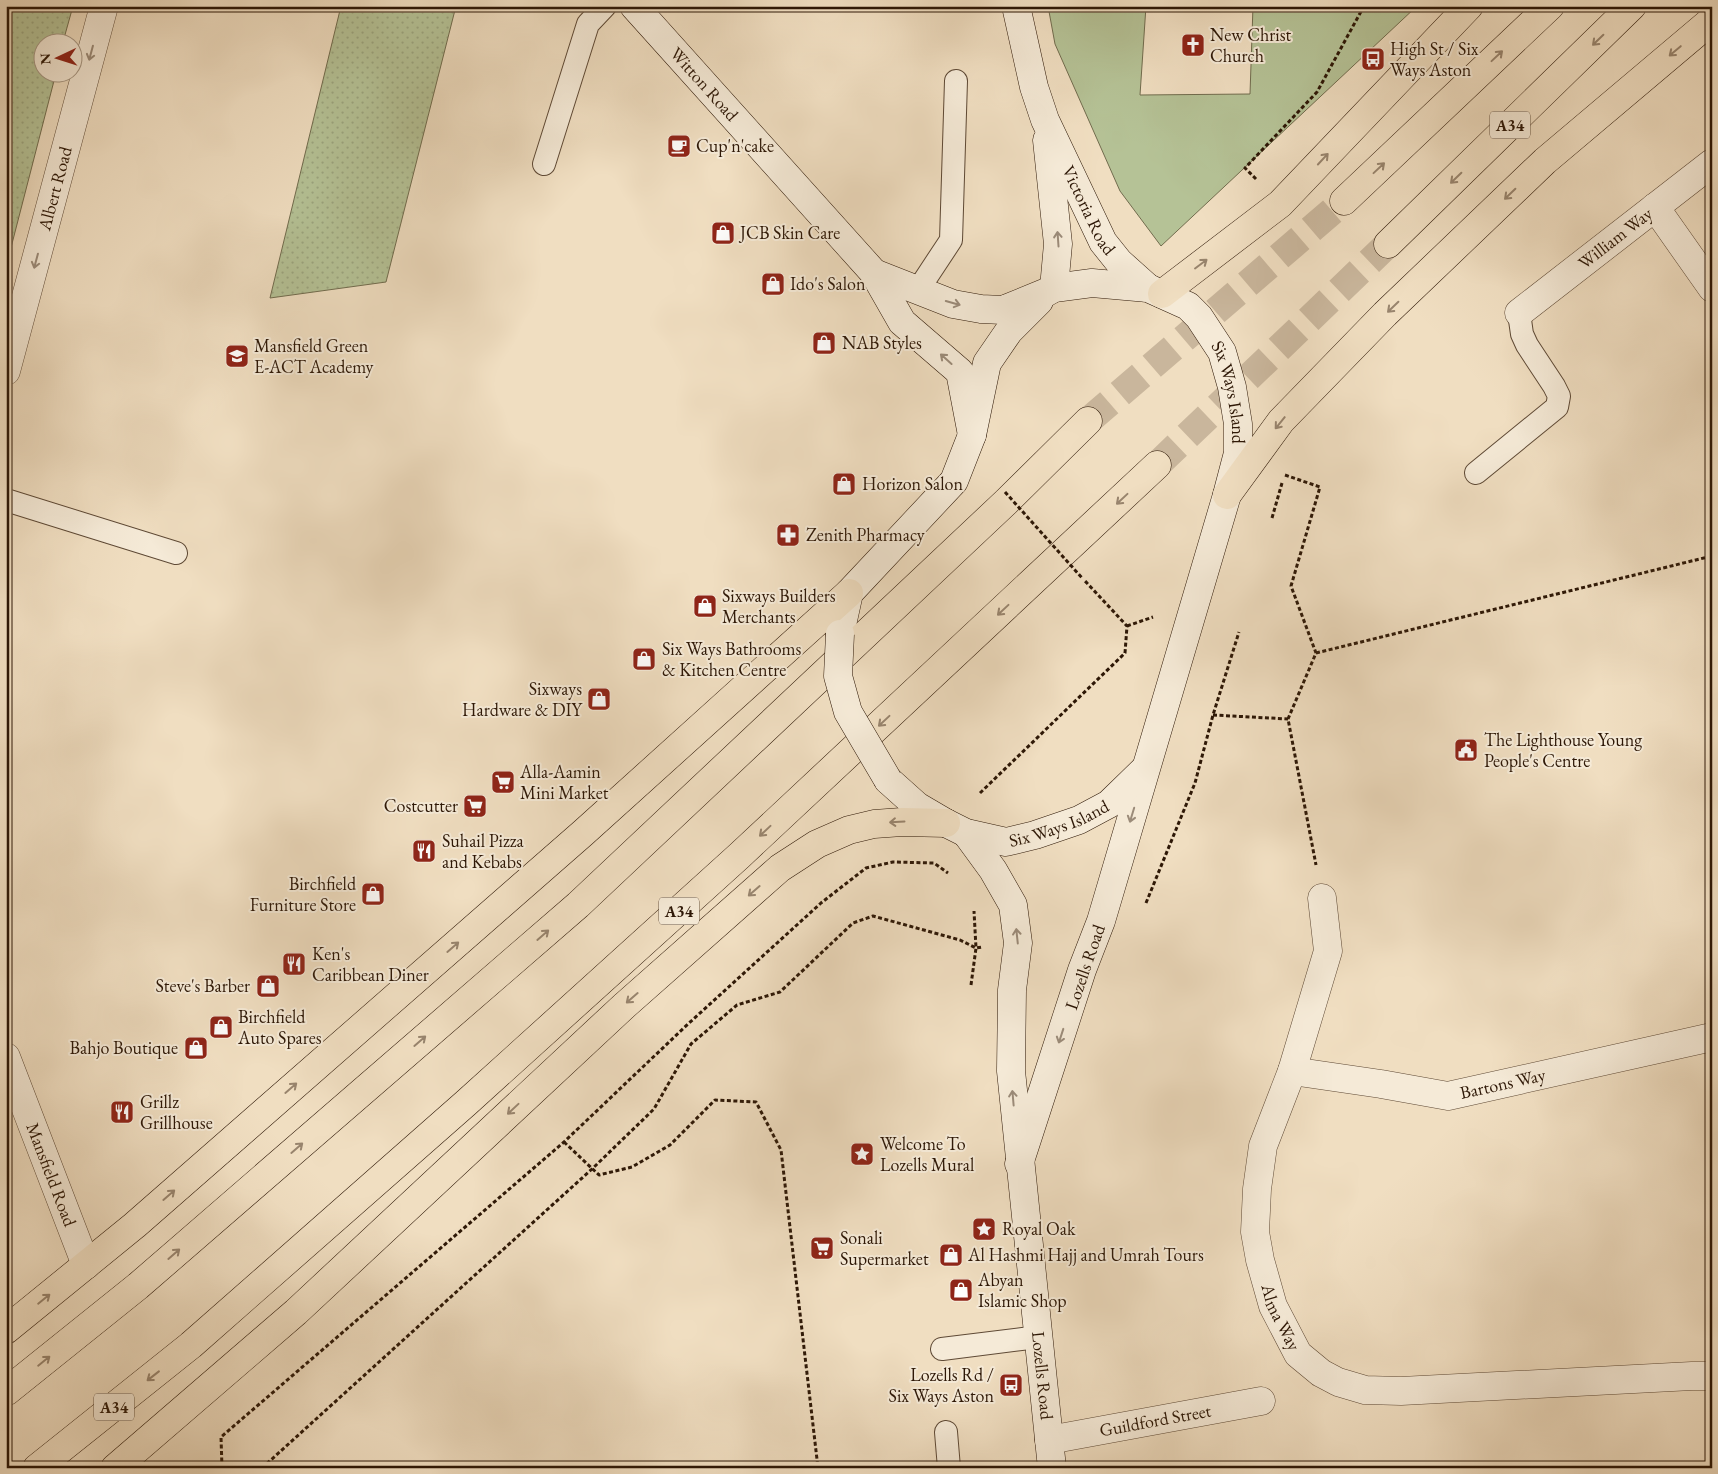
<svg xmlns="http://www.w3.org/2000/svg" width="1718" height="1474" font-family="'EB Garamond',serif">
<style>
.grass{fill:#b5c296;stroke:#716c4e}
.park{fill:url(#park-dots);stroke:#716c4e}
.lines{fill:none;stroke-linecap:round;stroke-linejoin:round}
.highway-tunnel{stroke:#c9b69c;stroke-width:28;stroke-dasharray:28 14;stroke-linecap:butt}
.lane-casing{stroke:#5e4935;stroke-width:24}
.street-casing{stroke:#5e4935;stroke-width:29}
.secondary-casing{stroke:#2d1706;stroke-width:29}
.highway-casing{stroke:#2d1706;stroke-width:29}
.path{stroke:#2d1706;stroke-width:3;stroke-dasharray:4 2.5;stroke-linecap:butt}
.lane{stroke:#f5ead7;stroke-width:22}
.street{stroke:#f5ead7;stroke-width:28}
.secondary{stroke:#f5ead7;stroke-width:28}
.highway{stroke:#f0dec1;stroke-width:28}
.secondary-bridge-casing{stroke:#2d1706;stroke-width:29;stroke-linecap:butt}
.path-bridge{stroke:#2d1706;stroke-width:3;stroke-dasharray:4 2.5;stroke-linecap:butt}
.secondary-bridge{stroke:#f5ead7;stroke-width:28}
.oneway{stroke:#98846d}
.oneway2{stroke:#9b8b79}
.labels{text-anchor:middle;stroke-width:4;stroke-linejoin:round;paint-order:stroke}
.shield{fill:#f5ead7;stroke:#695645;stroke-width:1}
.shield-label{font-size:16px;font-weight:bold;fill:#2d1706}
.poi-label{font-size:18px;fill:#2d1706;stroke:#f5ead7;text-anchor:start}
.street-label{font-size:18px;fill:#2d1706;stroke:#f5ead7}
</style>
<defs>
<pattern id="park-dots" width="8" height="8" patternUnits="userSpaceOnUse" patternTransform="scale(1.25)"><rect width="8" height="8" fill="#b5c296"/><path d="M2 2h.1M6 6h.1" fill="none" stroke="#9ca680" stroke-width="1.8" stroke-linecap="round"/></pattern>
</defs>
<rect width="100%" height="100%" fill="#f0dec1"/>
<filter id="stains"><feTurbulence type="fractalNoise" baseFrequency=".004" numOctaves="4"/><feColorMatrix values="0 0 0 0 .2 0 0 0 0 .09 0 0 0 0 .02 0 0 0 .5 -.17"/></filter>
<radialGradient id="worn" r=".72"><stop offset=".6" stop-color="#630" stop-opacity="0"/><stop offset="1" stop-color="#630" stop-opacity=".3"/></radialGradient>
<!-- grass -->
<path class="grass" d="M1048,6H1146L1140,95L1250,94L1253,6H1417L1161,246L1120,191L1055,44Z"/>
<!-- park -->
<g class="park">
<path d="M6,6H73L63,42H42V72L56,73L6,267Z"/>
<path d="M341,6H456L386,282L270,298Z"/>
</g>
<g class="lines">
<!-- highway-tunnel -->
<g class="highway-tunnel">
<path d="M1088,421L1344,201"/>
<path d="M1157,465L1388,244"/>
</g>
<!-- lane casing -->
<g class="lane-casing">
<g id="lane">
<path d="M544,164L588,24L605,6"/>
<path d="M918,290L951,240L956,81"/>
<path d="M1476,473L1557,407L1559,396L1554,386L1527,345L1522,334L1519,313"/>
<path d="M6,500L176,553"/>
<path d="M942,1349L1038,1337"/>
<path d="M946,1432L949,1468"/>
</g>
</g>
<!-- street casing -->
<g class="street-casing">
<g id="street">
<path d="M1655,207L1712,288"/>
<path id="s1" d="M1519,313L1712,163"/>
<path id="s2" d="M6,371L104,6"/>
<path id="s3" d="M1322,898L1328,951L1292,1071L1263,1146L1257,1189L1255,1232L1260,1260L1273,1306L1298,1354L1321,1373L1338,1382L1365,1390L1401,1391L1692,1376H1712"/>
<path id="s4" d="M6,1057L86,1265"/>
<path id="s5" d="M1292,1071L1381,1084L1448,1096L1712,1037"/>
<path id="s6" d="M1049,1440L1261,1401"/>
</g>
</g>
<!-- secondary casing -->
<g class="secondary-casing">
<g id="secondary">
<path id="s7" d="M634,6L874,273L902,322L960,372L972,435"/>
<path id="s8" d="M1016,6L1034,87L1045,120L1103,242L1119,262L1148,288"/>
<path d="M1047,140L1058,244L1054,288"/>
<path id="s9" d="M874,273L953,304L981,309L1003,310L1047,292L1054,288L1092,283L1148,288L1188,306L1199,317L1222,352L1232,387L1238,424V453L1227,495L1101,921L1082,970L1019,1164"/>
<path d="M840,634L849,593L954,481L972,435L987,363L1009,331L1039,301"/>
<path id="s10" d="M888,780L917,806L946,823L966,833L1006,842L1035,835L1079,820L1109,804L1145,769"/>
<path id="s11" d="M966,833L993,870L1013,905L1018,943L1012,990L1011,1071L1052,1468"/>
</g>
</g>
<!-- highway casing -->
<g class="highway-casing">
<g id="highway">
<path d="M1344,201L1550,6"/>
<path d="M1388,244L1632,6"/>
<path d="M1162,294L1280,204L1469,6"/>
<path d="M1227,495L1281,421L1385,314L1545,161L1712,20"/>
<path d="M6,1330L135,1225L583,833L849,593"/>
<path d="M6,1392L138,1286L578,905L1006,502L1088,421"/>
<path d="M37,1468L191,1345L466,1103L739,856L1157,465"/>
<path d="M115,1468L296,1312L624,1006L780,868L817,844L849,830L874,824L902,822L946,823"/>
</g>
</g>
<!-- path -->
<g class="path">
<path d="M1256,179L1245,168L1317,92L1364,6"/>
<path d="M1285,475L1320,487L1291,586L1316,653L1288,719L1316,865"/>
<path d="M1272,518L1282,483"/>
<path d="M1127,626L1153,617"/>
<path d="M1316,653L1712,556"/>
<path d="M1213,715L1288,719"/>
<path d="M980,793L1125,653L1127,626L1085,581"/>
<path d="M1146,903L1195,783L1213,715L1239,632"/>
<path d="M971,985L976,948L974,911"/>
<path d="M564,1142L599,1175L632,1167L670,1145L715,1100L756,1102L781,1150L818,1468"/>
<path d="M222,1468L221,1437L564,1142L688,1024L821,903L866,868L893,862L934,863L948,873"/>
<path d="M262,1468L592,1169L654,1109L691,1044L737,1005L780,992L853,923L873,916L960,940L976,948L982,947"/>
</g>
<!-- lane -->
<use href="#lane" class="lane"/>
<!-- street -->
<use href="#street" class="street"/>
<!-- secondary -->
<use href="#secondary" class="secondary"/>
<!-- highway -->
<use href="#highway" class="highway"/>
<!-- secondary-bridge casing -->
<g class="secondary-bridge-casing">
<path id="secondary-bridge" d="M840,634L838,676L848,712L888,780"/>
</g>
<!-- path-bridge -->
<path class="path-bridge" d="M1005,492L1083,579"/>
<!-- secondary-bridge -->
<use href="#secondary-bridge" class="secondary-bridge"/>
</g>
<!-- one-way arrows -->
<defs><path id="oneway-shaft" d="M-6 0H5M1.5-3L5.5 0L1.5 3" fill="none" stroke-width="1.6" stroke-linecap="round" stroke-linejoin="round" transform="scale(1.25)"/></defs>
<g class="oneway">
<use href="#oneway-shaft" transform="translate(1598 40) rotate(136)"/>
<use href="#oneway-shaft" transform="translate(1675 51) rotate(140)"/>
<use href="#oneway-shaft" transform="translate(1497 56) rotate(-43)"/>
<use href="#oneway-shaft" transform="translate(1323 159) rotate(-47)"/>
<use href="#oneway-shaft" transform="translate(1379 168) rotate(-43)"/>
<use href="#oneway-shaft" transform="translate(1456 178) rotate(136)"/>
<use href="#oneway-shaft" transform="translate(1510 194) rotate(136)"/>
<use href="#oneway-shaft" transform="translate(1201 264) rotate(-37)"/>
<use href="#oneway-shaft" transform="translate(1393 307) rotate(136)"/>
<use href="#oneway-shaft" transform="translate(1280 423) rotate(129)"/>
<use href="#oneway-shaft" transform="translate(1122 499) rotate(137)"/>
<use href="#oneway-shaft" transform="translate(1003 610) rotate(137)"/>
<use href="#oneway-shaft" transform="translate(884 721) rotate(137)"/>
<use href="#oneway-shaft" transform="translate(897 822) rotate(177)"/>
<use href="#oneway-shaft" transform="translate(765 831) rotate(137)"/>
<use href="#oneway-shaft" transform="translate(754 891) rotate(139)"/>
<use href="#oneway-shaft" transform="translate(543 935) rotate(-41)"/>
<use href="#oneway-shaft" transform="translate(453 947) rotate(-41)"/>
<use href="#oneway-shaft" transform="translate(632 998) rotate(139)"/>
<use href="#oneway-shaft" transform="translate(420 1041) rotate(-41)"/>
<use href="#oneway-shaft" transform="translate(291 1088) rotate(-41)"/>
<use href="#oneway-shaft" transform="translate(513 1109) rotate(137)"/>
<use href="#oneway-shaft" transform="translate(297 1148) rotate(-41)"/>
<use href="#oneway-shaft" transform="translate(169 1195) rotate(-41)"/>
<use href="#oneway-shaft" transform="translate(174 1254) rotate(-41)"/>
<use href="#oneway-shaft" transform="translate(44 1299) rotate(-39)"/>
<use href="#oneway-shaft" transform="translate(44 1361) rotate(-39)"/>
<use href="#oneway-shaft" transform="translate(153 1376) rotate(142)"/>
</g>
<g class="oneway2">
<use href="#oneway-shaft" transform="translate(91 53) rotate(105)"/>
<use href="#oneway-shaft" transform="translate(1058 239) rotate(-94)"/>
<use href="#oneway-shaft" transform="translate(36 261) rotate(105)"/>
<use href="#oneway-shaft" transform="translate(953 303) rotate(16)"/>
<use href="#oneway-shaft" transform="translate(946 359) rotate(-138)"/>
<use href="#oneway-shaft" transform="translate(1132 815) rotate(107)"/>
<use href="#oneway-shaft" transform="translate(1017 936) rotate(-96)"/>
<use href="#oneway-shaft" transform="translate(1061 1036) rotate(108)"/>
<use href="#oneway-shaft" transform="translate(1013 1098) rotate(-95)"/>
</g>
<!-- icons -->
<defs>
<g id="church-square" transform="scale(1.25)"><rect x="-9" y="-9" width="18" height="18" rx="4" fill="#8f2418" stroke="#f5ead7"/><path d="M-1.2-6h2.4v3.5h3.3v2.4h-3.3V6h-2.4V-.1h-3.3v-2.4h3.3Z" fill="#fff"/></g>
<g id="bus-square" transform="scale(1.25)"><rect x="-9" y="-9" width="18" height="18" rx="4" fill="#8f2418" stroke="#f5ead7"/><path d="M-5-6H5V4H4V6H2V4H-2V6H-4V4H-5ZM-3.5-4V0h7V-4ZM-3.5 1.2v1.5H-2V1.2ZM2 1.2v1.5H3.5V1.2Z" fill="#fff"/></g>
<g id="cafe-square" transform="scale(1.25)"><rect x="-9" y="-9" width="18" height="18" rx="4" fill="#8f2418" stroke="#f5ead7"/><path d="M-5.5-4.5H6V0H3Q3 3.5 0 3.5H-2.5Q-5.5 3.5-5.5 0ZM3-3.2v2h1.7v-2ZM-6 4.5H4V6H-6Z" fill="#fff"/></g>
<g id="shop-square" transform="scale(1.25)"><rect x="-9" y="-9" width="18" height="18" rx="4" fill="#8f2418" stroke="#f5ead7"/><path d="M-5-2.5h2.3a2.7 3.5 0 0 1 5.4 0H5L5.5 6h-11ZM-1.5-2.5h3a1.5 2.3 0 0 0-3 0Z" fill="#fff"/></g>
<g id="school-square" transform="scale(1.25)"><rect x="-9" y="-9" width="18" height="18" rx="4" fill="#8f2418" stroke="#f5ead7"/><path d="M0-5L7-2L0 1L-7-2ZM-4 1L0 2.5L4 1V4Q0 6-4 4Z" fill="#fff"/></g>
<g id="pharmacy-square" transform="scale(1.25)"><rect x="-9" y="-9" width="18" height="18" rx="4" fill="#8f2418" stroke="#f5ead7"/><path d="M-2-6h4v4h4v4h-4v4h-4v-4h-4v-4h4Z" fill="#fff"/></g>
<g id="civic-square" transform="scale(1.25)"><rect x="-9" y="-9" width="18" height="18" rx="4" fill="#8f2418" stroke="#f5ead7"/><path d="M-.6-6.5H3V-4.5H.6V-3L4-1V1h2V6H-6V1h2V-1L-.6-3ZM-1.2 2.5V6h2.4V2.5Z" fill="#fff"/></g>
<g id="supermarket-square" transform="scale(1.25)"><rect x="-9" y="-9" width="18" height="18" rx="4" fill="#8f2418" stroke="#f5ead7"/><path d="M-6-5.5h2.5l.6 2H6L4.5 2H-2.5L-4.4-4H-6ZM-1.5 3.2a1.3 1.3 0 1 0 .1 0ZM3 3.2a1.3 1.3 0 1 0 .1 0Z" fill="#fff"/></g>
<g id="restaurant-square" transform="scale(1.25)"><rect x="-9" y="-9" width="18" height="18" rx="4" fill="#8f2418" stroke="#f5ead7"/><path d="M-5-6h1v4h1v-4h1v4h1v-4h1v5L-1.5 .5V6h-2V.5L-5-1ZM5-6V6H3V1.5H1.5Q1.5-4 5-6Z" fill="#fff"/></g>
<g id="sight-square" transform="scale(1.25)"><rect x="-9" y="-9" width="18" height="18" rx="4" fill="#8f2418" stroke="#f5ead7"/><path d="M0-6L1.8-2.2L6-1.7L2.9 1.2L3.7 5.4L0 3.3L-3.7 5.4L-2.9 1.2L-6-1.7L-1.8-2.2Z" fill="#fff"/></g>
</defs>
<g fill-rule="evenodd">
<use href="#church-square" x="1193" y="45"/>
<use href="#bus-square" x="1373" y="59"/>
<use href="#cafe-square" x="679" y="146"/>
<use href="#shop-square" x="723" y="233"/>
<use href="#shop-square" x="773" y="284"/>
<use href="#shop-square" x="824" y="343"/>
<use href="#school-square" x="237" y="356"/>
<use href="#shop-square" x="844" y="484"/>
<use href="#pharmacy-square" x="788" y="535"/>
<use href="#shop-square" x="705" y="606"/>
<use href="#shop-square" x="644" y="659"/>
<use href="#shop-square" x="599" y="699"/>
<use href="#civic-square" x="1466" y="750"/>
<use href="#supermarket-square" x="503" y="782"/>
<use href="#supermarket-square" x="475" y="806"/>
<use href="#restaurant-square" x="424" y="851"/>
<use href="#shop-square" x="373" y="894"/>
<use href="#restaurant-square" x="294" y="964"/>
<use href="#shop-square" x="268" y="986"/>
<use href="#shop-square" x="221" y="1027"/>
<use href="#shop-square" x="196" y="1048"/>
<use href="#restaurant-square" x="122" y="1112"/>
<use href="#sight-square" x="862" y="1154"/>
<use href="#sight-square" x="984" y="1229"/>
<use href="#supermarket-square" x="822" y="1248"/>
<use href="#shop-square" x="951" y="1255"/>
<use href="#shop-square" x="961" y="1290"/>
<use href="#bus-square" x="1011" y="1385"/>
</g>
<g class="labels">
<!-- shield labels -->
<g class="shield">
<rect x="1490" y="111.5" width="40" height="27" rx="4"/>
<rect x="659" y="897.5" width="40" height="27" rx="4"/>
<rect x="94" y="1393.5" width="40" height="27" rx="4"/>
</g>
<g class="shield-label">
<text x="1510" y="131">A34</text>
<text x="679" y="917">A34</text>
<text x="114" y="1413">A34</text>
</g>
<!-- poi labels -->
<g class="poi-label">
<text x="1210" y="41">New Christ<tspan x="1210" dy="21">Church</tspan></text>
<text x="1390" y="55">High St / Six<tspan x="1390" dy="21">Ways Aston</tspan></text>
<text x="696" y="152">Cup'n'cake</text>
<text x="740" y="239">JCB Skin Care</text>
<text x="790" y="290">Ido's Salon</text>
<text x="842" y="349">NAB Styles</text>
<text x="254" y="352">Mansfield Green<tspan x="254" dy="21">E-ACT Academy</tspan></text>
<text x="862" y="490">Horizon Salon</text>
<text x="806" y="541">Zenith Pharmacy</text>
<text x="722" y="602">Sixways Builders<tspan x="722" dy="21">Merchants</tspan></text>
<text x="662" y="655">Six Ways Bathrooms<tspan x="662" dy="21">&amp; Kitchen Centre</tspan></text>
<text x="582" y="695" text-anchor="end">Sixways<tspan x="582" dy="21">Hardware &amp; DIY</tspan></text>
<text x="1484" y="746">The Lighthouse Young<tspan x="1484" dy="21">People's Centre</tspan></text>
<text x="520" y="778">Alla-Aamin<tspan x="520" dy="21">Mini Market</tspan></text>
<text x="458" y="812" text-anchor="end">Costcutter</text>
<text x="442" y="847">Suhail Pizza<tspan x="442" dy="21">and Kebabs</tspan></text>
<text x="356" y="890" text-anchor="end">Birchfield<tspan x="356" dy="21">Furniture Store</tspan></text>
<text x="312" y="960">Ken's<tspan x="312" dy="21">Caribbean Diner</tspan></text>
<text x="250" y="992" text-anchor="end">Steve's Barber</text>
<text x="238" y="1023">Birchfield<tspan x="238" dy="21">Auto Spares</tspan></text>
<text x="178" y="1054" text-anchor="end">Bahjo Boutique</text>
<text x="140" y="1108">Grillz<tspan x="140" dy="21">Grillhouse</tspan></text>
<text x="880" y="1150">Welcome To<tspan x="880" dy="21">Lozells Mural</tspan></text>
<text x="1002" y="1235">Royal Oak</text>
<text x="840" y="1244">Sonali<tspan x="840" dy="21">Supermarket</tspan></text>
<text x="968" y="1261">Al Hashmi Hajj and Umrah Tours</text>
<text x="978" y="1286">Abyan<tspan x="978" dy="21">Islamic Shop</tspan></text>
<text x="994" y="1381" text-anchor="end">Lozells Rd /<tspan x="994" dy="21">Six Ways Aston</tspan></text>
</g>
<!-- street labels -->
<g class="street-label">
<text dy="6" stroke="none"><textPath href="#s7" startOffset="105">Witton Road</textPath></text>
<text dy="6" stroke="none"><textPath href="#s2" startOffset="189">Albert Road</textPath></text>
<text dy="6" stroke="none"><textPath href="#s8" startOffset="218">Victoria Road</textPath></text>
<text dy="6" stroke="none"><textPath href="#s1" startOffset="122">William Way</textPath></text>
<text dy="6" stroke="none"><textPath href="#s9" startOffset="428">Six Ways Island</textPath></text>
<text dy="6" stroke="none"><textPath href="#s10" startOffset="192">Six Ways Island</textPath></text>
<text transform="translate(1085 967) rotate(-71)" y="6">Lozells Road</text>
<text dy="6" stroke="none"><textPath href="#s5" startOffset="214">Bartons Way</textPath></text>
<text dy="6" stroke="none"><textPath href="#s4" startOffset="126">Mansfield Road</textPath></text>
<text dy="6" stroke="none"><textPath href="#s3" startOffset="435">Alma Way</textPath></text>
<text dy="6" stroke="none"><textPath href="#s11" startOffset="559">Lozells Road</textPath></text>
<text dy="6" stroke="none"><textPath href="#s6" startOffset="108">Guildford Street</textPath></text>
</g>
</g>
<!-- margin -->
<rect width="1718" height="1474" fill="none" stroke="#f0dec1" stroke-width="25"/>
<rect x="8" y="8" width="1703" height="1459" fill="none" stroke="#2d1706" stroke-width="2.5"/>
<rect x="12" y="12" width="1693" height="1449" fill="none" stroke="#2d1706"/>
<!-- north arrow -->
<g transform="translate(58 58) rotate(266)"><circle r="24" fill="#f5ead7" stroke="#a59683"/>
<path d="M0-4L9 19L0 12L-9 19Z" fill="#8f2418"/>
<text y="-8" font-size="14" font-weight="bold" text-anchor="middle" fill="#2d1706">N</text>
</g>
<rect width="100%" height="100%" filter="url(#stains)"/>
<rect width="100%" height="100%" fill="url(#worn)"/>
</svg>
